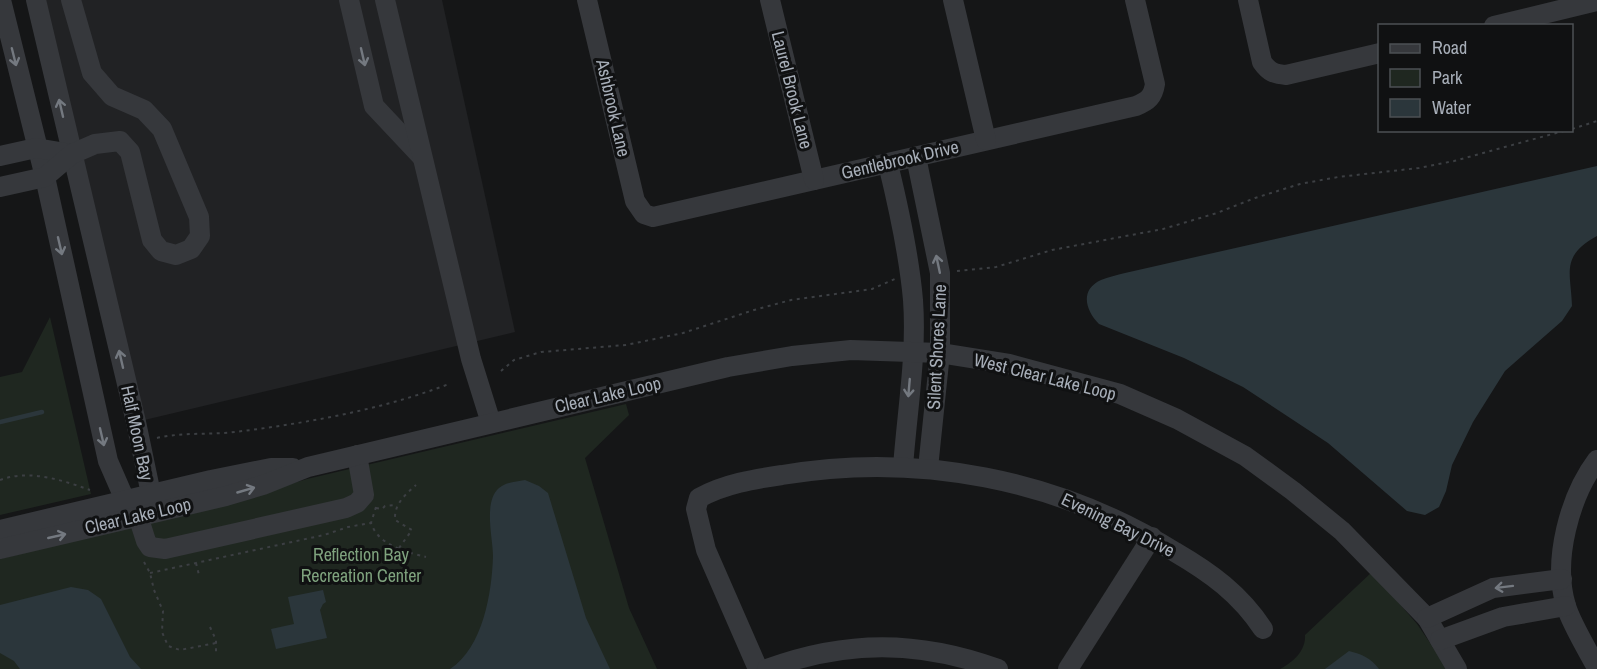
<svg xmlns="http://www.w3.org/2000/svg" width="1597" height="669" font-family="'Archivo Narrow',sans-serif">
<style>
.built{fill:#212224}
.green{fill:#1f2720}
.water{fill:#2b363b}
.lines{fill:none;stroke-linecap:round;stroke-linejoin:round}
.stream{stroke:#2b363b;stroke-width:4.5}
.path{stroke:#3c3f43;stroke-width:2;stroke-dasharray:3 4.5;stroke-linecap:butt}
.minor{stroke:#36383c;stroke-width:20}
.oneway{stroke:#747980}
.labels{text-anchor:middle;stroke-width:6;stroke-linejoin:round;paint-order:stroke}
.street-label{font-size:18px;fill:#a7aeb8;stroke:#101112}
.park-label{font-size:18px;fill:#7fa37e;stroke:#101112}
</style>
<rect width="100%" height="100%" fill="#151617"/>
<!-- built -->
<path class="built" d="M45,0H442L515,332L136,422Z"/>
<!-- green -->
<g class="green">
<path d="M50,317L91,494L0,515V377L22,372Z"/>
<path d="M626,404L629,415L585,458L629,608L657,669H0V559L236,500L307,479Z"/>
<path d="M1372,572L1417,624L1448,669H1280C1293,662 1306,651 1305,635Z"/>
</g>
<!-- water -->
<g class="water">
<path d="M1597,166V236C1560,256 1571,273 1572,306L1562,321L1505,371L1473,422L1452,465L1446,491L1439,507L1425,515L1407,511L1328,443L1243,387L1184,358L1099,324C1086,311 1079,290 1101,280C1108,277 1117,275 1125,273Z"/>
<path d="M525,480L539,486L548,493L586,618L610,669H450C483,648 492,592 493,556C493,538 483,502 499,488C506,482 516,482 525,480Z"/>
<path d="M71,587L88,590L101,599L130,657L141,669H20L14,661L0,653V605Z"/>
<path d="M323,590L326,602L323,604L320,610L327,638L276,649L271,629L294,624L288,597Z"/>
<path d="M1349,651C1361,654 1371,658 1379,669H1325Z"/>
</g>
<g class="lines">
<!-- stream -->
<path class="stream" d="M0,422L42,412"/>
<!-- path -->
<g class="path">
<path d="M1572,129L1597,121"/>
<path d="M957,271L996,267L1052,250L1163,229L1217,213L1255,198L1300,184L1338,177L1419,168L1454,161L1567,130"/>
<path d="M501,371L514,360L541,352L626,345L683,333L754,310L791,300L872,289L895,279"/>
<path d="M157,438C183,432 209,435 235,432C308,423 380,410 449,384"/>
<path d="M0,480C29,469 62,480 90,490"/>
<path d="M376,507L371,523C378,545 406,552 426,557"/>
<path d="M376,508L382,509L385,506L397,505"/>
<path d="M399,548L412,530L395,520C394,504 405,495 416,485"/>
<path d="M144,562L150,573L154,590L163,611L162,632L168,646L180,650L216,643"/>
<path d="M196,563L199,575"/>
<path d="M150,573L324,535L348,527L371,523"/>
<path d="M210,627L216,640V654"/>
</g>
<!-- minor -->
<g class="minor">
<path d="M1,0L45,177L108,461L125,500L138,516L146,541L150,547L165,549L346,508L357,503L364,495L357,455"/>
<path d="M36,0L136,422L151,494L138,516"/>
<path d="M349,0L374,106L421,156"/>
<path d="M385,0L471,359L491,423"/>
<path d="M587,0L635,201L644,214L653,217L1136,106C1148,101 1153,97 1155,84L1135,0"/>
<path d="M770,0L814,180"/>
<path d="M953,0L986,140"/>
<path d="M1248,0L1262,62C1269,72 1274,74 1286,75L1380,53"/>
<path d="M1494,26L1597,1"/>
<path d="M0,156L36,148L72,154"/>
<path d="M916,157L940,273V353L928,468"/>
<path d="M888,164C899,209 909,254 913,300C917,355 907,412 903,467"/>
<path d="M0,187L45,177L72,154L95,144L120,141L130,152L152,240L161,251L176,255L191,249L200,236L199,217L162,129L144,110L112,96L92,73L71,0"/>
<path d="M1597,460C1570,496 1552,560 1566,606C1571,623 1588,651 1597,668"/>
<path d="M0,530L211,480L271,468H293"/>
<path d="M0,549L226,496L263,485L308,467L728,367L792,356L851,350L940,353L1009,364L1120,394L1177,419L1245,456L1293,491L1342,531L1427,618L1457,669"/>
<path d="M1427,618L1493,588L1562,579"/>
<path d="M1440,640L1503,617L1566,606"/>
<path d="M758,669L706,550L696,509L699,498C724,484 754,479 782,475C918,452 1058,479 1175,552C1211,573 1240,594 1263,629"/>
<path d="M767,669C846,640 918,640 998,669"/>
<path d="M1068,669L1152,537"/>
</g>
</g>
<!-- one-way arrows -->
<defs><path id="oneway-shaft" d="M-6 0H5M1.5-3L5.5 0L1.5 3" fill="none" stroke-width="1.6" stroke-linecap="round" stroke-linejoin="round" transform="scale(1.5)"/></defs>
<g class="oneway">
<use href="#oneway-shaft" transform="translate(14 57) rotate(76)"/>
<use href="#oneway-shaft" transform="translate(363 57) rotate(77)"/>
<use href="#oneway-shaft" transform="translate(61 108) rotate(-103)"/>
<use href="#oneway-shaft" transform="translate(60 246) rotate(77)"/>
<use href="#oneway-shaft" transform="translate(938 264) rotate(-102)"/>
<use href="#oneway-shaft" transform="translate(121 359) rotate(-103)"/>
<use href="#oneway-shaft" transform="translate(909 388) rotate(95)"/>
<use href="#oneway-shaft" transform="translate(102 437) rotate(77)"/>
<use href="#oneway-shaft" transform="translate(246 490) rotate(-16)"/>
<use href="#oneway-shaft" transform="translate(57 536) rotate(-13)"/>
<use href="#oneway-shaft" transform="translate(1504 587) rotate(173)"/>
</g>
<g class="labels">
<!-- street labels -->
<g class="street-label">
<text transform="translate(792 90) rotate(76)" y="6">Laurel Brook Lane</text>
<text transform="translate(613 108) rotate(77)" y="6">Ashbrook Lane</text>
<text transform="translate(900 160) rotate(-13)" y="6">Gentlebrook Drive</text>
<text transform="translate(937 347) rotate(-87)" y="6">Silent Shores Lane</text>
<text transform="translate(1045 377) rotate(14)" y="6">West Clear Lake Loop</text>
<text transform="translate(608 395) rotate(-13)" y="6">Clear Lake Loop</text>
<text transform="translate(137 433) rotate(78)" y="6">Half Moon Bay</text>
<text transform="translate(138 516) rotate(-13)" y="6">Clear Lake Loop</text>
<text transform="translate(1118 525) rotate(26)" y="6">Evening Bay Drive</text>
</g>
<!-- park labels -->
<g class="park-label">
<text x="361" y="561">Reflection Bay<tspan x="361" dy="21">Recreation Center</tspan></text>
</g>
</g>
<!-- legend -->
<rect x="1378" y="24" width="195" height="108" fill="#101112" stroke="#4c5054" stroke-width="1.5"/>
<rect x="1390" y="44" width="30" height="9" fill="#36383c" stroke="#4c5054" stroke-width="1.5"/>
<text x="1432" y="54" font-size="18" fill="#a7aeb8">Road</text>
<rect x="1390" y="69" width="30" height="18" fill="#1f2720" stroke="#4c5054" stroke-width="1.5"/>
<text x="1432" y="84" font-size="18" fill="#a7aeb8">Park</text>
<rect x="1390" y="99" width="30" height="18" fill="#2b363b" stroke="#4c5054" stroke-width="1.5"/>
<text x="1432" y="114" font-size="18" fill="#a7aeb8">Water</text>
</svg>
